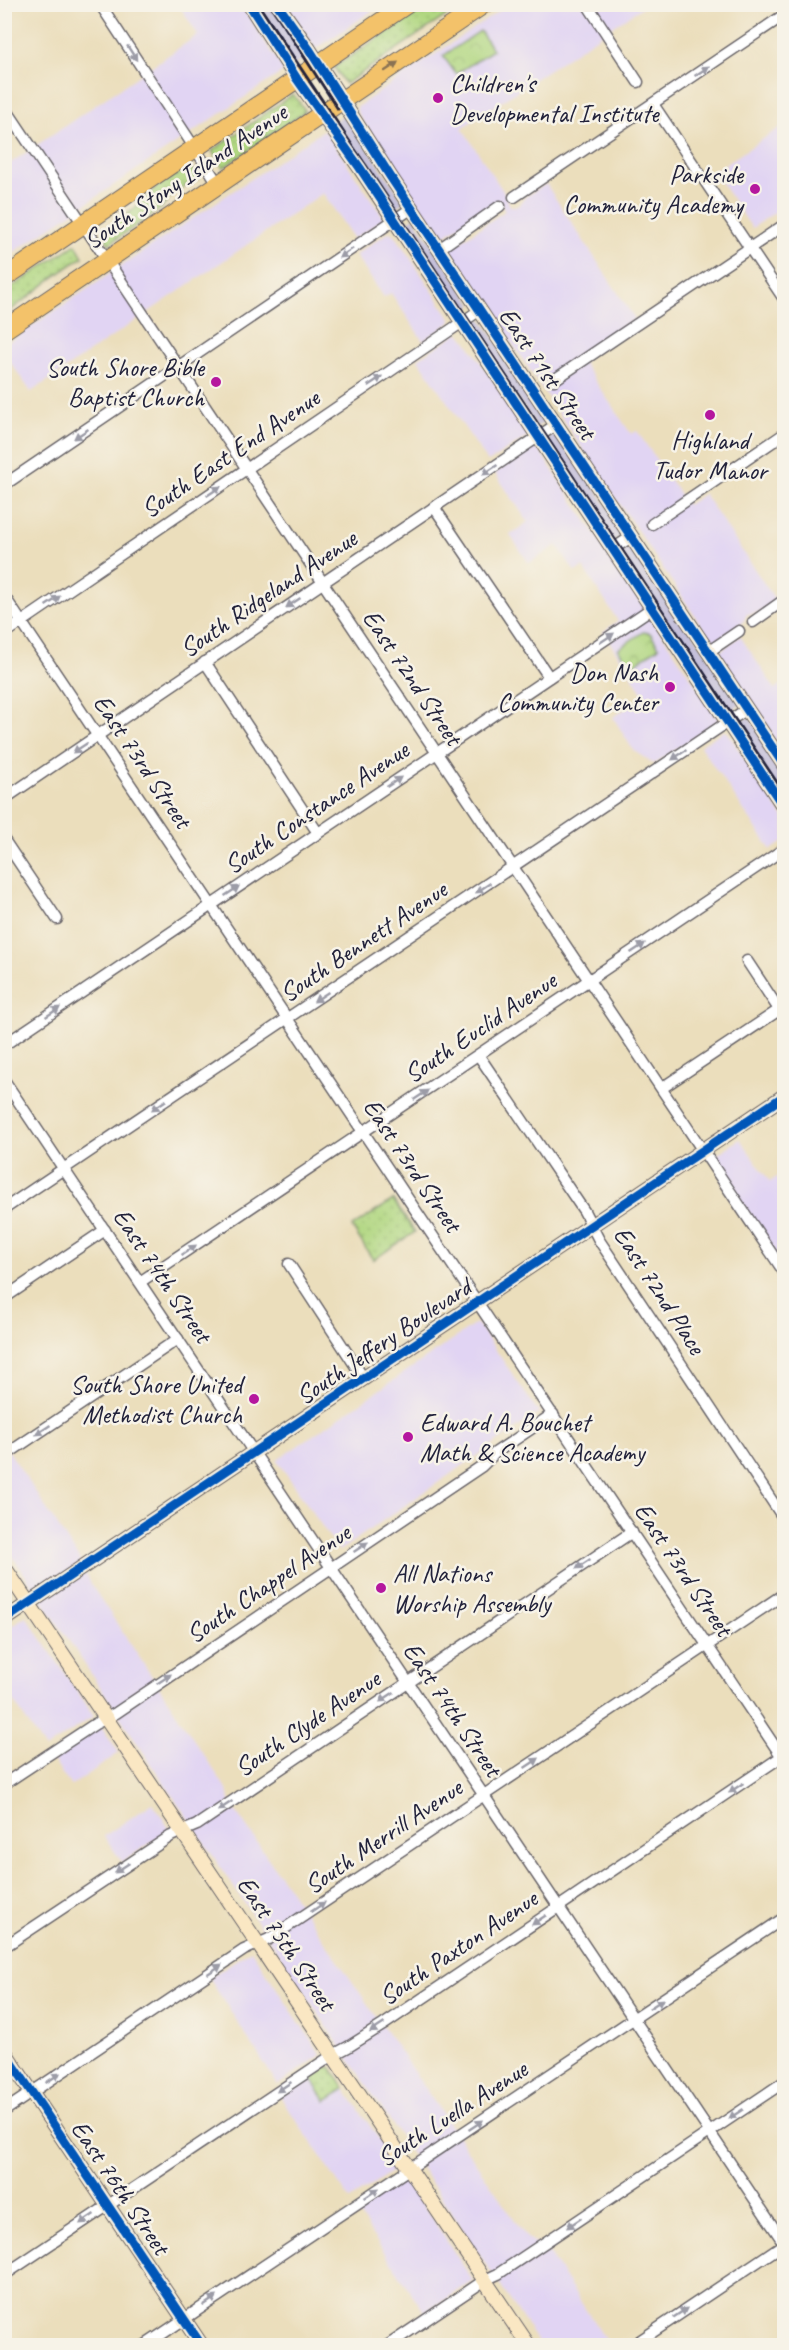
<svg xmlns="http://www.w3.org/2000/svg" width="789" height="2350" font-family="Caveat,sans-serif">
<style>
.built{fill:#e1d4f3}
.railway{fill:#c5c0da}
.grass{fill:url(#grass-dots);stroke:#6a7c5e;stroke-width:1.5}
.park{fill:url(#park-crowns);stroke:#6a7c5e;stroke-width:1.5}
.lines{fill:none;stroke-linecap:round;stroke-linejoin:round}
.street-casing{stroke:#686468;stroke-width:13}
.secondary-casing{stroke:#686468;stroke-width:16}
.highway-casing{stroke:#686468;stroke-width:20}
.street{stroke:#fff;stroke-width:10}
.secondary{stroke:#fae7c3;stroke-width:14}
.highway{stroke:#f3c26a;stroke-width:18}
.rail{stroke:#22223b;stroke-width:3}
.cycleway-casing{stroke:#f7f3e8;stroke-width:13}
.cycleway{stroke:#0057b8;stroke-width:9}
.oneway{fill:#9c9ca7}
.oneway2{fill:#8a7252}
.poi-dot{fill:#b5179e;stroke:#f7f3e8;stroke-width:2}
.labels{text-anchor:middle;stroke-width:5;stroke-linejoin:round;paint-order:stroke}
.poi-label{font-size:26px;fill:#22223b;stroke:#f7f3e8;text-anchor:end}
.street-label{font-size:26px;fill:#22223b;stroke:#f7f3e8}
</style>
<defs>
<pattern id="grass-dots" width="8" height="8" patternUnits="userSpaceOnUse" patternTransform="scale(1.5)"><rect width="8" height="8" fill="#b1d781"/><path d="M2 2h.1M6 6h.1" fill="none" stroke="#98b870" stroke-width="1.8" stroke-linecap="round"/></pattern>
<pattern id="park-crowns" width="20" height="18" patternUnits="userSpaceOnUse" patternTransform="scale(1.5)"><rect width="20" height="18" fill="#b1d781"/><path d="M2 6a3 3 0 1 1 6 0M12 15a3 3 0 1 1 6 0" fill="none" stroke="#98b870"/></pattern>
</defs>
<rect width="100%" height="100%" fill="#f7f3e8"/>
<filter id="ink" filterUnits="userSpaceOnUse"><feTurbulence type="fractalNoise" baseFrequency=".0167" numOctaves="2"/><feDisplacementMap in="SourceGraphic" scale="12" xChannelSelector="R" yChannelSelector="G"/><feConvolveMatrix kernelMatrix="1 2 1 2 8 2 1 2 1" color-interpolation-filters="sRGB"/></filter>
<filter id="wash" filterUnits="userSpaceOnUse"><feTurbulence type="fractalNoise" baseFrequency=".008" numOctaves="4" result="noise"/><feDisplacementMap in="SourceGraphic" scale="24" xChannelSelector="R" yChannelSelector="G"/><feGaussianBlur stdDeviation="1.35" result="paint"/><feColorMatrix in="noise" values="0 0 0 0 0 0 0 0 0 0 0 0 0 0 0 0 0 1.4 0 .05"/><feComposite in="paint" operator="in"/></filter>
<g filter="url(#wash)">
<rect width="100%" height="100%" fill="#ebdebc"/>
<!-- built -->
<g class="built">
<path d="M179,5H241L284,71L5,258V167L198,35Z"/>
<path d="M287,5H381L316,49Z"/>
<path d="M508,5H645L462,128L505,194L510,206H519L525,197L546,184L635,319L579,357L631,434L637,431L687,505L704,494L776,601L760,612L747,614L743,622L713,643L450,251V248L505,211L499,200L443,237L439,236L357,112V107Z"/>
<path d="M784,125V206L752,228L714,172Z"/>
<path d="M324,130L382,215V220L354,239L323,193L31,392L5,354L4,345Z"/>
<path d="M389,232L395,235L451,319L450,323L423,341L391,293L384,297L355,255Z"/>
<path d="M457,333L461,334L467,342L528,434L527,437L488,462L418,359Z"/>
<path d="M533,447H537L718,718L717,722L654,764L633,750L613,717L645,696L603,632L618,621L583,567L575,572L557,545L529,563L510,535L528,522L495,473Z"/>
<path d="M740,636L775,689L784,683V753L718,653Z"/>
<path d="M723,731L727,732L784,819V841L771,850L700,746Z"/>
<path d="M740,1139L770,1182L784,1172V1267L712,1158Z"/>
<path d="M477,1323L539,1413L339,1551L277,1460Z"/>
<path d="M8,1450L78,1557L88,1580L227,1790L229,1801L527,2238L547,2251L609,2345H540L5,1545L4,1452Z"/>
<path d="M26,1616L94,1716L45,1749L5,1688V1630Z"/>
<path d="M101,1726L119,1753L71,1786L51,1758Z"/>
<path d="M153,1803L170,1830L122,1862L104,1836Z"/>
<path d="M251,1950L321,2055L278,2085L209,1978Z"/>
<path d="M309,2077L326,2101L345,2089L398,2167L350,2200L280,2096Z"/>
<path d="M405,2177L473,2281L425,2313L356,2210Z"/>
</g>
<!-- railway -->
<g class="railway">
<path d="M254,5H274L309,55L293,66Z"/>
<path d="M345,114L404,202L392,210L331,123Z"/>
<path d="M414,217L473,305L460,314L402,226Z"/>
<path d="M481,318L548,419L537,427L469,326Z"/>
<path d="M557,431L625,533L613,541L545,440Z"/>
<path d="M632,543L741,704L726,714L620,552Z"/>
<path d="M749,716L784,771V800L735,726Z"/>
</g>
<!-- grass -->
<g class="grass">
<path d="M429,5H462L345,84L334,67Z"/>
<path d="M293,94L305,110L304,112L223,168L212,151Z"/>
<path d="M190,166L198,179L173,193L162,208L109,244L102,233L134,209L157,186Z"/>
<path d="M76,244L83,257C55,274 32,296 5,314V292Z"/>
<path d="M393,1200L415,1232L373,1260L352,1227Z"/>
<path d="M327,2066L332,2068L345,2089L326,2101L309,2077Z"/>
</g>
<!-- park -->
<g class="park">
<path d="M480,31L493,50L456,74L443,56Z"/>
<path d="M643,632L650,633L659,647L630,667L618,649Z"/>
</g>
</g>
<g filter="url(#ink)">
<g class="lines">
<!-- street casing -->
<g class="street-casing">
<g id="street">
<path d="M100,4L219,185"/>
<path d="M587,4L638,82"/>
<path d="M653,104L784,299"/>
<path d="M4,106L784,1272"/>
<path d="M514,197L784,15"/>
<path d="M439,249L500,206"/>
<path d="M554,380L784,225"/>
<path d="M4,485L412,208"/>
<path d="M434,507L549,677"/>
<path d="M652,524L784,434"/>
<path d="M613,549L631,537"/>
<path d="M4,596L784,1760"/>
<path d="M753,622L784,600"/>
<path d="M4,634L480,310"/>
<path d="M708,652L739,631"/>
<path d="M205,662L318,833"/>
<path d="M4,799L557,424"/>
<path d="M4,840L57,919"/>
<path d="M747,961L784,1017"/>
<path d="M4,1045L652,608"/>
<path d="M479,1056L584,1211L599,1240L784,1519"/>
<path d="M4,1080L784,2243"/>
<path d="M662,1088L779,1010"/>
<path d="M4,1209L747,709"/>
<path d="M289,1264L364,1379"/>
<path d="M140,1282L784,849"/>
<path d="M4,1298L105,1230"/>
<path d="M4,1456L178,1339"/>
<path d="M4,1784L95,1724L116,1713L482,1466L495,1453L553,1414"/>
<path d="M4,1947L171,1836L197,1825L632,1532"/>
<path d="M4,2111L244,1950L269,1939L784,1594"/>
<path d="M4,2275L333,2055L348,2047L383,2025L784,1755"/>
<path d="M144,2346L784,1918"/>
<path d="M387,2346L485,2280L498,2274L784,2082"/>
<path d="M632,2346L784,2244"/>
</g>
</g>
<!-- secondary casing -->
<g class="secondary-casing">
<g id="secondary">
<path d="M249,4L297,79L360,168L784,807"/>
<path d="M277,4L309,49L390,176L784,765"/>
<path d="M4,1567L529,2346"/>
<path d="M4,1620L784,1096"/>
<path d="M4,2051L202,2346"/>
</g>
</g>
<!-- highway casing -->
<g class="highway-casing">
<g id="highway">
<path d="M4,278L407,4"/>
<path d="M4,330L484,4"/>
</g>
</g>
<!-- street -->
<use href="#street" class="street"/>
<!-- secondary -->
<use href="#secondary" class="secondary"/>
<!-- highway -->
<use href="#highway" class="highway"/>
<!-- rail -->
<g class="rail">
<path d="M258,4L784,793"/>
<path d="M270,4L338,109"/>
</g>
<!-- cycleway casing -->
<g class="cycleway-casing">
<g id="cycleway">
<path d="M249,4L297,79L360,168L784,807"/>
<path d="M277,4L309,49L390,176L784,765"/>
<path d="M4,1620L784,1096"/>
<path d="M4,2051L202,2346"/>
</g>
</g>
<!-- cycleway -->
<use href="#cycleway" class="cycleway"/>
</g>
<!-- one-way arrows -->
<defs><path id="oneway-solid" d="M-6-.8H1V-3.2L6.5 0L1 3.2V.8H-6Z" transform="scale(1.5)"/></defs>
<g class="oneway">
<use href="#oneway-solid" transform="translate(132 53) rotate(57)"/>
<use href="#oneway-solid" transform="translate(702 71) rotate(-34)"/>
<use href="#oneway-solid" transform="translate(346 253) rotate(146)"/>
<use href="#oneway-solid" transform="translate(375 381) rotate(-34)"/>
<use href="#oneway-solid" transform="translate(81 434) rotate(146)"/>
<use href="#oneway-solid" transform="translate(490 470) rotate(146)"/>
<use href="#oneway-solid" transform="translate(214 491) rotate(-34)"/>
<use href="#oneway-solid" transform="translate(53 601) rotate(-34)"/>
<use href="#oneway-solid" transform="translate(293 603) rotate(146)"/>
<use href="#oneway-solid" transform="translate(607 638) rotate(-34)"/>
<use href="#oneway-solid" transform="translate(80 748) rotate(146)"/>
<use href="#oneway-solid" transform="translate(679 755) rotate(146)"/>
<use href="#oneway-solid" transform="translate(394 782) rotate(-34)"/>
<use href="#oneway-solid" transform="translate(483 888) rotate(146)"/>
<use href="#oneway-solid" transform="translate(232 891) rotate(-34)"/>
<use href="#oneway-solid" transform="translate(638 948) rotate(-34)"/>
<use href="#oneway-solid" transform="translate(321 997) rotate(146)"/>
<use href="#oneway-solid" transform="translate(53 1012) rotate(-34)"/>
<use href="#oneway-solid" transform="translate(421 1095) rotate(-34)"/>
<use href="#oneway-solid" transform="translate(159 1105) rotate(146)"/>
<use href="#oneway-solid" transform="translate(189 1250) rotate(-34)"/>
<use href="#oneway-solid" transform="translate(43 1430) rotate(146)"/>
<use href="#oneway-solid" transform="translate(361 1547) rotate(-34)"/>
<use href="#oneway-solid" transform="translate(583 1564) rotate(146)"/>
<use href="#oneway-solid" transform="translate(164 1679) rotate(-34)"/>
<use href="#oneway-solid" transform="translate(387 1697) rotate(146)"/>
<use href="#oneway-solid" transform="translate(532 1763) rotate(-34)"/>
<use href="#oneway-solid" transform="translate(736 1788) rotate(146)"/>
<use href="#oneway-solid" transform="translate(225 1806) rotate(146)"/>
<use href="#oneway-solid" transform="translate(122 1868) rotate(146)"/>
<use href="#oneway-solid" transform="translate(318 1907) rotate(-34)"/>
<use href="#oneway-solid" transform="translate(539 1920) rotate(146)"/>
<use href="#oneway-solid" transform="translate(215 1969) rotate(-34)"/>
<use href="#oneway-solid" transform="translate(656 2004) rotate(-34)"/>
<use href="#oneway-solid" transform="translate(377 2028) rotate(147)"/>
<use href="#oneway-solid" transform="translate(53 2078) rotate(-34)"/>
<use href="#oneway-solid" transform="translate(284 2087) rotate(146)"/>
<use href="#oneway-solid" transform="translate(736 2114) rotate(146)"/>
<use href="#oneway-solid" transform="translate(476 2125) rotate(-34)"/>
<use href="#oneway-solid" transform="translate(372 2193) rotate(-34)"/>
<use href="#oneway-solid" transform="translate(87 2219) rotate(146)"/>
<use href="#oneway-solid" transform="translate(574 2223) rotate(146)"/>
<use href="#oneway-solid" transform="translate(210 2301) rotate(-34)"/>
<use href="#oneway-solid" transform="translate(680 2313) rotate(-34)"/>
</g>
<use class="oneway2" href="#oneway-solid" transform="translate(391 67) rotate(-34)"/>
</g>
<!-- markers -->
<g class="poi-dot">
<circle cx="438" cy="98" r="6"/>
<circle cx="755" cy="189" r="6"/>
<circle cx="216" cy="382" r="6"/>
<circle cx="710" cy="415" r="6"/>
<circle cx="670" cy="687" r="6"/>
<circle cx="254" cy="1399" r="6"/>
<circle cx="408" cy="1437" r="6"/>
<circle cx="381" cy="1588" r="6"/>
</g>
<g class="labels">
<!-- poi labels -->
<g class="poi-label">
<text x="450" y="92" text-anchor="start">Children's<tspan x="450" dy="30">Developmental Institute</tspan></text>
<text x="743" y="183">Parkside<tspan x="743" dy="30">Community Academy</tspan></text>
<text x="204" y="376">South Shore Bible<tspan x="204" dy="30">Baptist Church</tspan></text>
<text x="710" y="449" text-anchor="middle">Highland<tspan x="710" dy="30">Tudor Manor</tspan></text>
<text x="658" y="681">Don Nash<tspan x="658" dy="30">Community Center</tspan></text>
<text x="242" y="1393">South Shore United<tspan x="242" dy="30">Methodist Church</tspan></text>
<text x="420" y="1431" text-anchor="start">Edward A. Bouchet<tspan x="420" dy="30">Math &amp; Science Academy</tspan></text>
<text x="393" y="1582" text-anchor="start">All Nations<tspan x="393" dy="30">Worship Assembly</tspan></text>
</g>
<!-- street labels -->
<g class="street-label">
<text transform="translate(185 176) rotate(-34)" y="9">South Stony Island Avenue</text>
<text transform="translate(548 373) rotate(56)" y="9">East 71st Street</text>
<text transform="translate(230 453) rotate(-34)" y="9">South East End Avenue</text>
<text transform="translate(268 593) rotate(-34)" y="9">South Ridgeland Avenue</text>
<text transform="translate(413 677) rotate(56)" y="9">East 72nd Street</text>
<text transform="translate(143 761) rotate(56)" y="9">East 73rd Street</text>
<text transform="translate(316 807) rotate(-34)" y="9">South Constance Avenue</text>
<text transform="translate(363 941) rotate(-34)" y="9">South Bennett Avenue</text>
<text transform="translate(480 1027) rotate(-34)" y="9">South Euclid Avenue</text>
<text transform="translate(413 1165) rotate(56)" y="9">East 73rd Street</text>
<text transform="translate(163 1275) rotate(56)" y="9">East 74th Street</text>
<text transform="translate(660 1290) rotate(57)" y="9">East 72nd Place</text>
<text transform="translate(383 1341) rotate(-34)" y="9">South Jeffery Boulevard</text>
<text transform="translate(684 1569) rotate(56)" y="9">East 73rd Street</text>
<text transform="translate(268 1583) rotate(-34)" y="9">South Chappel Avenue</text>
<text transform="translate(453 1709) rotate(56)" y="9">East 74th Street</text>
<text transform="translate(307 1723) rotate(-34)" y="9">South Clyde Avenue</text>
<text transform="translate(383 1836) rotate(-34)" y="9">South Merrill Avenue</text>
<text transform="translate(287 1943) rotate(56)" y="9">East 75th Street</text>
<text transform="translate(458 1947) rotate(-34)" y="9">South Paxton Avenue</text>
<text transform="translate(452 2113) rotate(-33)" y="9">South Luella Avenue</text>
<text transform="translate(121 2187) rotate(56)" y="9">East 76th Street</text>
</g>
</g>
<!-- margin -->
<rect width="789" height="2350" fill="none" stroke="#f7f3e8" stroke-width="24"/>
</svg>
